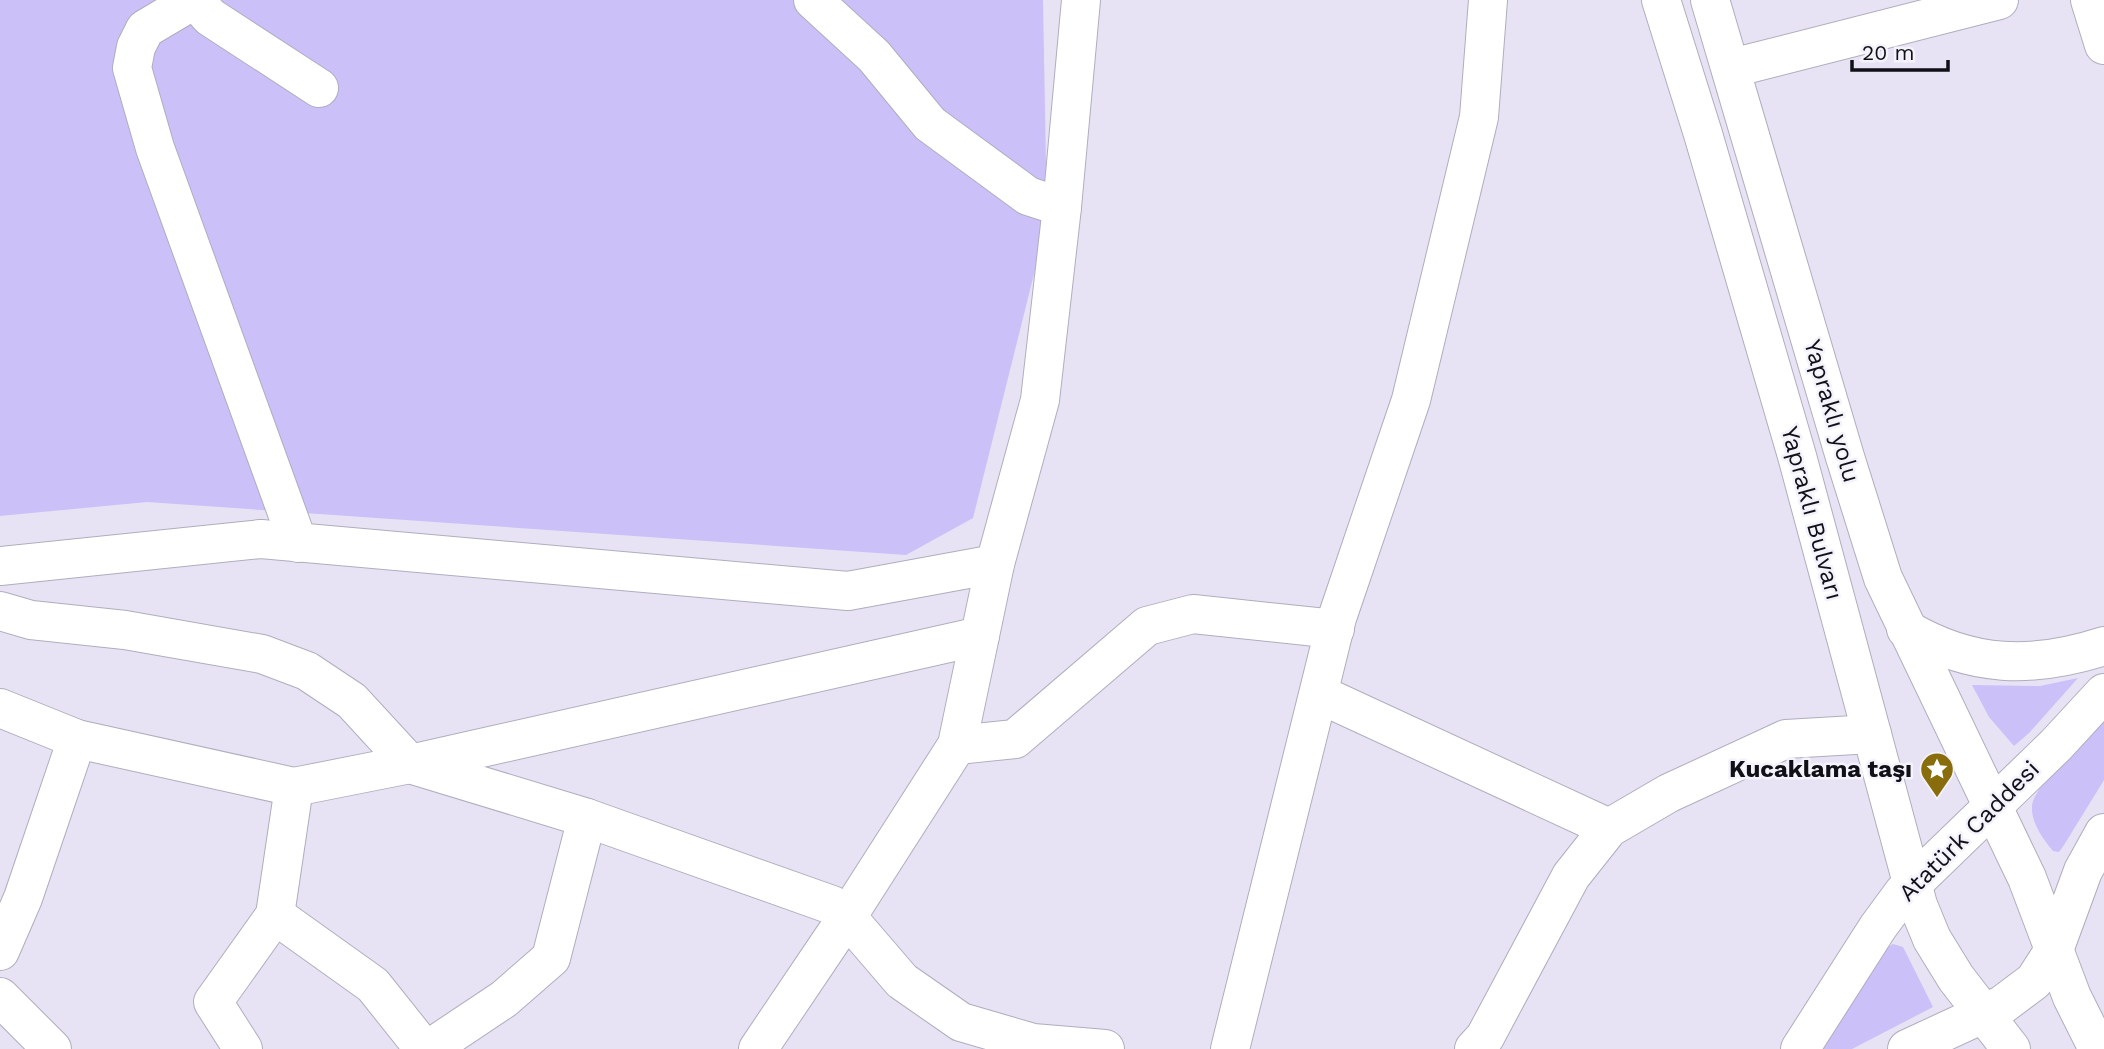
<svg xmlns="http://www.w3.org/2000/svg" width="2104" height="1049" font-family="'Work Sans',sans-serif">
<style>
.green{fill:#ccc0f9}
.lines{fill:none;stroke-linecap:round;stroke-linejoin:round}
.minor-casing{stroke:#b0adbe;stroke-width:40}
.major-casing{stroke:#b0adbe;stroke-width:40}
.minor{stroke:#fff;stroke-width:38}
.major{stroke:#fff;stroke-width:38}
.labels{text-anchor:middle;stroke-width:5;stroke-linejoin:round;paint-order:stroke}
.street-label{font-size:24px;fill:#111016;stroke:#f4f2fc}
.poi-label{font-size:24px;font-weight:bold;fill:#111016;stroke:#f4f2fc;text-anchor:end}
</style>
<rect width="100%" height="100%" fill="#e7e3f5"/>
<!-- green -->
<g class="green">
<path d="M0,0H1043L1047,222L973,518L906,555L147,502L0,516Z"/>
<path d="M2078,678L2029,733L2014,746L1989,717L1972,685L2040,686Z"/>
<path d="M2104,722V780L2064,845L2059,852L2053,851C2043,839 2031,823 2032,806C2034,784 2087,739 2104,722Z"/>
<path d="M1893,944L1903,947L1933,1007L1852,1049H1819L1888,947Z"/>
</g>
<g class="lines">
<!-- minor casing -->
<g class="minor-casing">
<g id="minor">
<path d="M194,0L145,29L136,47L132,68L155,148L298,543"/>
<path d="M195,0L210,17L319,88"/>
<path d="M813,0L874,56L930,124L1028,196L1062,207"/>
<path d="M2090,0L2104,45"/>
<path d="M1732,68L1999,0"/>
<path d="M0,566L261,539L848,591L995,564"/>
<path d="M0,611L31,620L125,630L262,654L307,671L352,701L410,764L587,818L832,905L847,917L902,981L961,1022L1033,1043L1105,1049"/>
<path d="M1319,694L1609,828"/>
<path d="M0,708L77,739L294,787"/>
<path d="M957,745L1015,739L1147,626L1193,614L1335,629"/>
<path d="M275,915L373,985L424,1049"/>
<path d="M0,951L23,898L77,739"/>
<path d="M0,997L52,1049"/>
<path d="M243,1049L213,1002L275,915L294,787L410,764L980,636"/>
<path d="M429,1049L504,999L551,958L587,818"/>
<path d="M758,1049L847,917L957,745L995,564L1040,400L1062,207L1081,0"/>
<path d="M1230,1049L1337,618L1411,400L1479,117L1488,0"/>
<path d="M1474,1049L1485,1037L1571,876L1609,828L1669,793L1786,739L1872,734"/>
</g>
</g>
<!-- major casing -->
<g class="major-casing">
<g id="major">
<path d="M1661,0L1703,134L1797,456L1918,905L1932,939L1956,978L2011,1049"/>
<path d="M1710,0L1845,457L1883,578L2027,878L2072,997L2098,1049"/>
<path d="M1906,629C1972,668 2032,669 2104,646"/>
<path d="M1800,1049L1878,927L1903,893L2056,745L2104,693"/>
<path d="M1907,1049L2002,1005L2034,981L2054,950L2083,871L2104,833"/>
</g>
</g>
<!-- minor -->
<use href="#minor" class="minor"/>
<!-- major -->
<use href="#major" class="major"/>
</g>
<!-- icons -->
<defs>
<g id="sight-pin" transform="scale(1.75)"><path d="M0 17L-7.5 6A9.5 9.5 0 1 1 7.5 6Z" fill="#896d0d" stroke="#f4f2fc"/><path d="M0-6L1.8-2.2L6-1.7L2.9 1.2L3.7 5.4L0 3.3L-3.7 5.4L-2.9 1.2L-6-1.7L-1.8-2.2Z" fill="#fff"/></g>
</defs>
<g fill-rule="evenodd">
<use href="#sight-pin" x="1937" y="769"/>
</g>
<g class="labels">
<!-- street labels -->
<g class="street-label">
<text transform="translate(1832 411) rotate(74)" y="8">Yapraklı yolu</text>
<text transform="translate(1812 513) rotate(75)" y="8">Yapraklı Bulvarı</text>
<text transform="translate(1969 831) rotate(-45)" y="8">Atatürk Caddesi</text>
</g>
<!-- poi labels -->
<g class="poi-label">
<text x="1912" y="777">Kucaklama taşı</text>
</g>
</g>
<!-- scale -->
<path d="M1852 60v10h96v-10" fill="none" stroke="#111016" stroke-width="3.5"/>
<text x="1862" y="60" font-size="21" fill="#111016" stroke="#f4f2fc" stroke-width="5" paint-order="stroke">20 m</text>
</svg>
